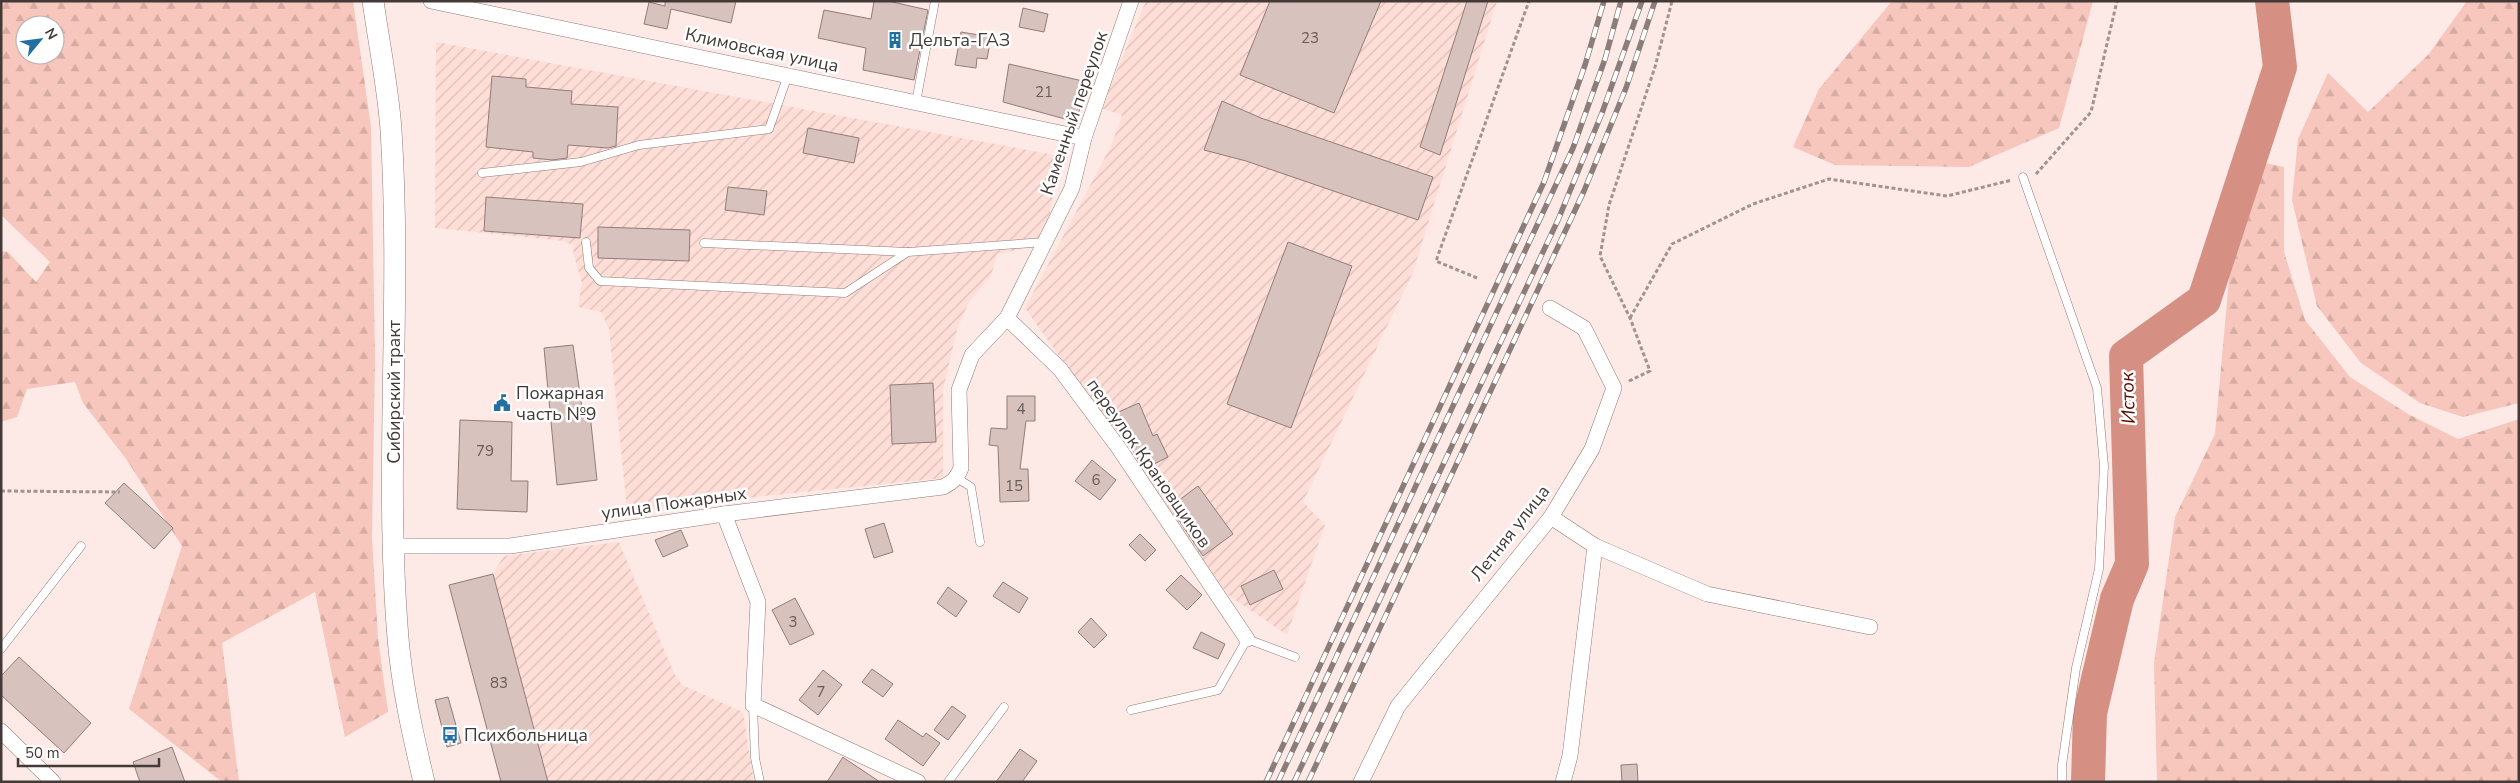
<svg xmlns="http://www.w3.org/2000/svg" width="2520" height="783" font-family="'Nunito Sans',sans-serif">
<style>
.industrial{fill:url(#industrial-furrows)}
.forest{fill:url(#forest-firs);fill-rule:evenodd}
.lines{fill:none;stroke-linecap:round;stroke-linejoin:round}
.river{stroke:#d59083;stroke-width:34}
.building{fill:#d8c2bd;stroke:#917c78}
.service-casing{stroke:#8f7b76;stroke-width:9}
.minor-casing{stroke:#8f7b76;stroke-width:16}
.secondary-casing{stroke:#8f7b76;stroke-width:22}
.path{stroke:#a19390;stroke-width:3;stroke-dasharray:4 2.5;stroke-linecap:butt}
.service{stroke:#fff;stroke-width:8}
.minor{stroke:#fff;stroke-width:15}
.secondary{stroke:#fff;stroke-width:21}
.rail-casing{stroke:#8a7d7a;stroke-width:5.5}
.rail{stroke:#fff;stroke-width:4;stroke-dasharray:11;stroke-linecap:butt}
.labels{text-anchor:middle;stroke-width:5;stroke-linejoin:round;paint-order:stroke}
.number-label{font-size:15px;fill:#685c59}
.poi-label{font-size:18px;fill:#433a38;stroke:#fff;text-anchor:start}
.street-label{font-size:18px;fill:#433a38;stroke:#fff}
.water-label{font-size:19px;font-style:italic;fill:#5d0900;stroke:#fff}
</style>
<defs>
<pattern id="industrial-furrows" width="10" height="10" patternUnits="userSpaceOnUse" patternTransform="scale(1.25)"><rect width="10" height="10" fill="#feded7"/><path d="M-1 1l2-2M0 10L10 0M9 11l2-2" fill="none" stroke="#dbbfb9"/></pattern>
<pattern id="forest-firs" width="22" height="20" patternUnits="userSpaceOnUse" patternTransform="scale(1.25)"><rect width="22" height="20" fill="#f7c6bc"/><path d="M5 1l3.5 6h-7zM16 11l3.5 6h-7z" fill="#d5aba2"/></pattern>
</defs>
<rect width="100%" height="100%" fill="#fdeae6"/>
<!-- industrial -->
<g class="industrial">
<path d="M1146,1H1497L1413,272L1303,502L1325,525L1287,635L1228,595L1025,308L1111,146L1122,115L1101,108Z"/>
<path d="M436,42L1060,156L1048,224L1032,247L997,254L991,276L969,302L957,329L943,390V478L627,510L609,329L601,312L578,307L582,283L573,253L574,246L564,241L435,228Z"/>
<path d="M619,542L674,673L682,685L743,712L754,782H501L449,585L493,574L504,556Z"/>
</g>
<!-- forest -->
<g class="forest">
<path d="M1,1H353L371,127L375,358L372,538L378,638L388,712L345,737L315,592L222,643L239,782H222L129,709L182,546L126,459L83,403L75,382L27,389L17,417L1,422V251L8,252L36,282L50,262L1,215ZM25,25H55V55H25Z"/>
<path d="M1892,1H2093L2059,128L1969,167L1835,165L1793,147L1819,89Z"/>
<path d="M2467,1H2519V403L2463,417L2420,403L2361,363L2317,306L2292,200L2298,139L2328,73L2368,112L2428,55Z"/>
<path d="M2240,158L2284,167V252L2305,320L2350,377L2408,414L2458,439L2519,419V782H2157L2154,663L2175,517L2215,434Z"/>
</g>
<g class="lines">
<!-- river -->
<path class="river" d="M2088,782L2090,713L2117,599L2132,564L2126,356L2204,300L2280,67L2272,1"/>
</g>
<!-- building -->
<g class="building">
<path d="M665,1H736L731,23L671,9L667,29L644,24L649,2L665,6Z"/>
<path d="M874,1H888L928,10L914,80L863,70L866,48L818,38L824,10L871,19Z"/>
<path d="M1270,1H1381L1334,113L1240,75Z"/>
<path d="M1467,1H1488L1440,155L1420,147Z"/>
<path d="M1023,8L1048,14L1044,32L1019,27Z"/>
<path d="M961,32L991,37L987,59L977,58L976,68L955,65Z"/>
<path d="M1009,64L1087,82L1076,122L1003,102Z"/>
<path d="M492,76L526,79V87L572,91L571,104L618,107L616,146L608,148L568,145L567,158L552,160L533,158V152L486,147Z"/>
<path d="M1222,101L1261,118L1433,177L1418,220L1246,161L1204,150Z"/>
<path d="M808,128L859,138L854,163L803,153Z"/>
<path d="M728,187L767,191L764,215L725,210Z"/>
<path d="M486,197L583,204L580,238L484,231Z"/>
<path d="M598,227L690,230L689,261L598,258Z"/>
<path d="M1288,242L1352,266L1291,428L1227,404Z"/>
<path d="M573,345L583,415L590,414L597,480L557,485L544,348Z"/>
<path d="M933,383L936,442L892,444L890,385Z"/>
<path d="M1007,396H1035V421H1026L1020,469H1028L1029,501L1000,502L998,446L989,445L991,428L1007,429Z"/>
<path d="M1139,403L1153,436L1157,434L1168,457L1144,469L1126,440L1107,417Z"/>
<path d="M460,420L512,422L511,481H528L527,512L457,509Z"/>
<path d="M1092,460L1116,480L1100,500L1075,481Z"/>
<path d="M124,483L173,528L154,549L105,503Z"/>
<path d="M1198,486L1233,534L1203,556L1170,507Z"/>
<path d="M884,523L893,552L874,558L865,529Z"/>
<path d="M681,530L688,546L663,557L655,540Z"/>
<path d="M1140,534L1156,550L1145,561L1129,545Z"/>
<path d="M1274,570L1283,589L1250,605L1241,586Z"/>
<path d="M493,574L548,782H501L449,585Z"/>
<path d="M1181,575L1202,595L1187,610L1166,590Z"/>
<path d="M1003,582L1028,598L1019,613L993,596Z"/>
<path d="M948,587L967,601L956,617L937,603Z"/>
<path d="M795,598L814,634L790,645L772,610Z"/>
<path d="M1091,618L1107,635L1094,648L1078,632Z"/>
<path d="M1201,632L1225,644L1218,659L1193,648Z"/>
<path d="M19,657L91,723L64,753L1,695V676Z"/>
<path d="M872,669L893,684L883,697L862,682Z"/>
<path d="M823,670L842,685L818,715L799,700Z"/>
<path d="M448,697L461,743L447,747L435,700Z"/>
<path d="M952,706L966,716L948,740L934,730Z"/>
<path d="M898,720L923,737L926,733L940,743L923,766L885,739Z"/>
<path d="M172,747L185,782H140L133,762Z"/>
<path d="M1020,749L1037,761L1022,782H996Z"/>
<path d="M843,757L844,758L880,782H827Z"/>
<path d="M1637,764L1638,782H1622L1621,765Z"/>
</g>
<g class="lines">
<!-- service casing -->
<g class="service-casing">
<g id="service">
<path d="M916,102L935,1"/>
<path d="M482,173L581,162L639,145L769,129L788,75"/>
<path d="M2023,177L2097,388L2104,466L2099,569L2076,668L2062,765V782"/>
<path d="M586,242L589,268L600,281L845,293L908,252L1045,242"/>
<path d="M704,243L908,252"/>
<path d="M957,478L971,487L980,542"/>
<path d="M1,649L81,546"/>
<path d="M753,705L755,758L760,782"/>
<path d="M1131,710L1218,690L1247,639L1295,657"/>
<path d="M948,782L1004,707"/>
</g>
</g>
<!-- minor casing -->
<g class="minor-casing">
<g id="minor">
<path d="M431,1L1084,138"/>
<path d="M1007,318L1060,369L1118,447L1247,639"/>
<path d="M724,514L758,602L753,705L918,782"/>
<path d="M1551,517L1595,546L1570,756L1563,782"/>
<path d="M394,546H510L724,514L943,487C953,482 957,478 961,468L959,390L972,355L1007,318L1072,188L1084,138L1131,1"/>
<path d="M1595,546L1707,594L1870,627"/>
<path d="M1,731L53,782"/>
<path d="M1361,782L1398,706L1551,517L1592,449L1614,388L1584,328L1550,308"/>
</g>
</g>
<!-- secondary casing -->
<g class="secondary-casing">
<path id="secondary" d="M373,1C379,44 388,87 391,130C402,299 384,470 398,638C402,687 413,735 424,782"/>
</g>
<!-- path -->
<g class="path">
<path d="M2036,174L2091,112L2117,1"/>
<path d="M1477,278L1436,261L1529,1"/>
<path d="M1630,318L1672,244L1753,204L1829,179L1947,196L2012,180"/>
<path d="M1629,381L1650,371L1630,318L1600,256L1609,205L1655,67L1672,1"/>
<path d="M1,491L120,492"/>
</g>
<!-- service -->
<use href="#service" class="service"/>
<!-- minor -->
<use href="#minor" class="minor"/>
<!-- secondary -->
<use href="#secondary" class="secondary"/>
<!-- rail casing -->
<g class="rail-casing">
<g id="rail">
<path d="M1266,782L1544,182L1585,65L1604,1"/>
<path d="M1278,782L1573,148L1605,59L1621,1"/>
<path d="M1294,782L1558,220L1602,113L1642,1"/>
<path d="M1308,782L1584,191L1626,88L1655,1"/>
</g>
</g>
<!-- rail -->
<use href="#rail" class="rail"/>
</g>
<!-- icons -->
<defs>
<g id="building-bare" transform="scale(1.35)"><path d="M-4-6H4V6H1V3H-1V6H-4ZM-2.5-4.3h1.7v1.8h-1.7ZM.8-4.3h1.7v1.8H.8ZM-2.5-1h1.7V.8h-1.7ZM.8-1h1.7V.8H.8Z" fill="#2270a2" stroke="#fff" stroke-width="2.5" paint-order="stroke"/></g>
<g id="civic-bare" transform="scale(1.35)"><path d="M-.6-6.5H3V-4.5H.6V-3L4-1V1h2V6H-6V1h2V-1L-.6-3ZM-1.2 2.5V6h2.4V2.5Z" fill="#2270a2" stroke="#fff" stroke-width="2.5" paint-order="stroke"/></g>
<g id="bus-bare" transform="scale(1.35)"><path d="M-5-6H5V4H4V6H2V4H-2V6H-4V4H-5ZM-3.5-4V0h7V-4ZM-3.5 1.2v1.5H-2V1.2ZM2 1.2v1.5H3.5V1.2Z" fill="#2270a2" stroke="#fff" stroke-width="2.5" paint-order="stroke"/></g>
</defs>
<g fill-rule="evenodd">
<use href="#building-bare" x="895" y="40"/>
<use href="#civic-bare" x="502" y="403"/>
<use href="#bus-bare" x="450" y="735"/>
</g>
<g class="labels">
<!-- number labels -->
<g class="number-label">
<text x="1310" y="43">23</text>
<text x="1044" y="97">21</text>
<text x="1021" y="414">4</text>
<text x="485" y="456">79</text>
<text x="1096" y="485">6</text>
<text x="1014" y="491">15</text>
<text x="793" y="627">3</text>
<text x="499" y="688">83</text>
<text x="821" y="697">7</text>
</g>
<!-- poi labels -->
<g class="poi-label">
<text x="909" y="46">Дельта-ГАЗ</text>
<text x="516" y="399">Пожарная<tspan x="516" dy="21">часть №9</tspan></text>
<text x="464" y="741">Психбольница</text>
</g>
<!-- street labels -->
<g class="street-label">
<text transform="translate(762 50) rotate(12)" y="6">Климовская улица</text>
<text transform="translate(1074 113) rotate(-71)" y="6">Каменный переулок</text>
<text transform="translate(394 392) rotate(-90)" y="6">Сибирский тракт</text>
<text transform="translate(1149 463) rotate(55)" y="6">переулок Крановщиков</text>
<text transform="translate(674 503) rotate(-8)" y="6">улица Пожарных</text>
<text transform="translate(1510 533) rotate(-52)" y="6">Летняя улица</text>
</g>
<!-- water labels -->
<g class="water-label">
<text transform="translate(2127 398) rotate(-92)" y="7">Исток</text>
</g>
</g>
<!-- border -->
<rect width="2520" height="783" fill="none" stroke="#433a38" stroke-width="5"/>
<!-- north arrow -->
<g transform="translate(40 40) rotate(61)"><circle r="24" fill="#ffffff" stroke="#b4b0af"/>
<path d="M0-4L9 19L0 12L-9 19Z" fill="#2270a2"/>
<text y="-8" font-size="14" font-weight="bold" text-anchor="middle" fill="#433a38">N</text>
</g>
<!-- scale -->
<path d="M18 758v8h141v-8" fill="none" stroke="#433a38" stroke-width="2.5"/>
<text x="25" y="758" font-size="15" fill="#433a38" stroke="#ffffff" stroke-width="4" paint-order="stroke">50 m</text>
</svg>
